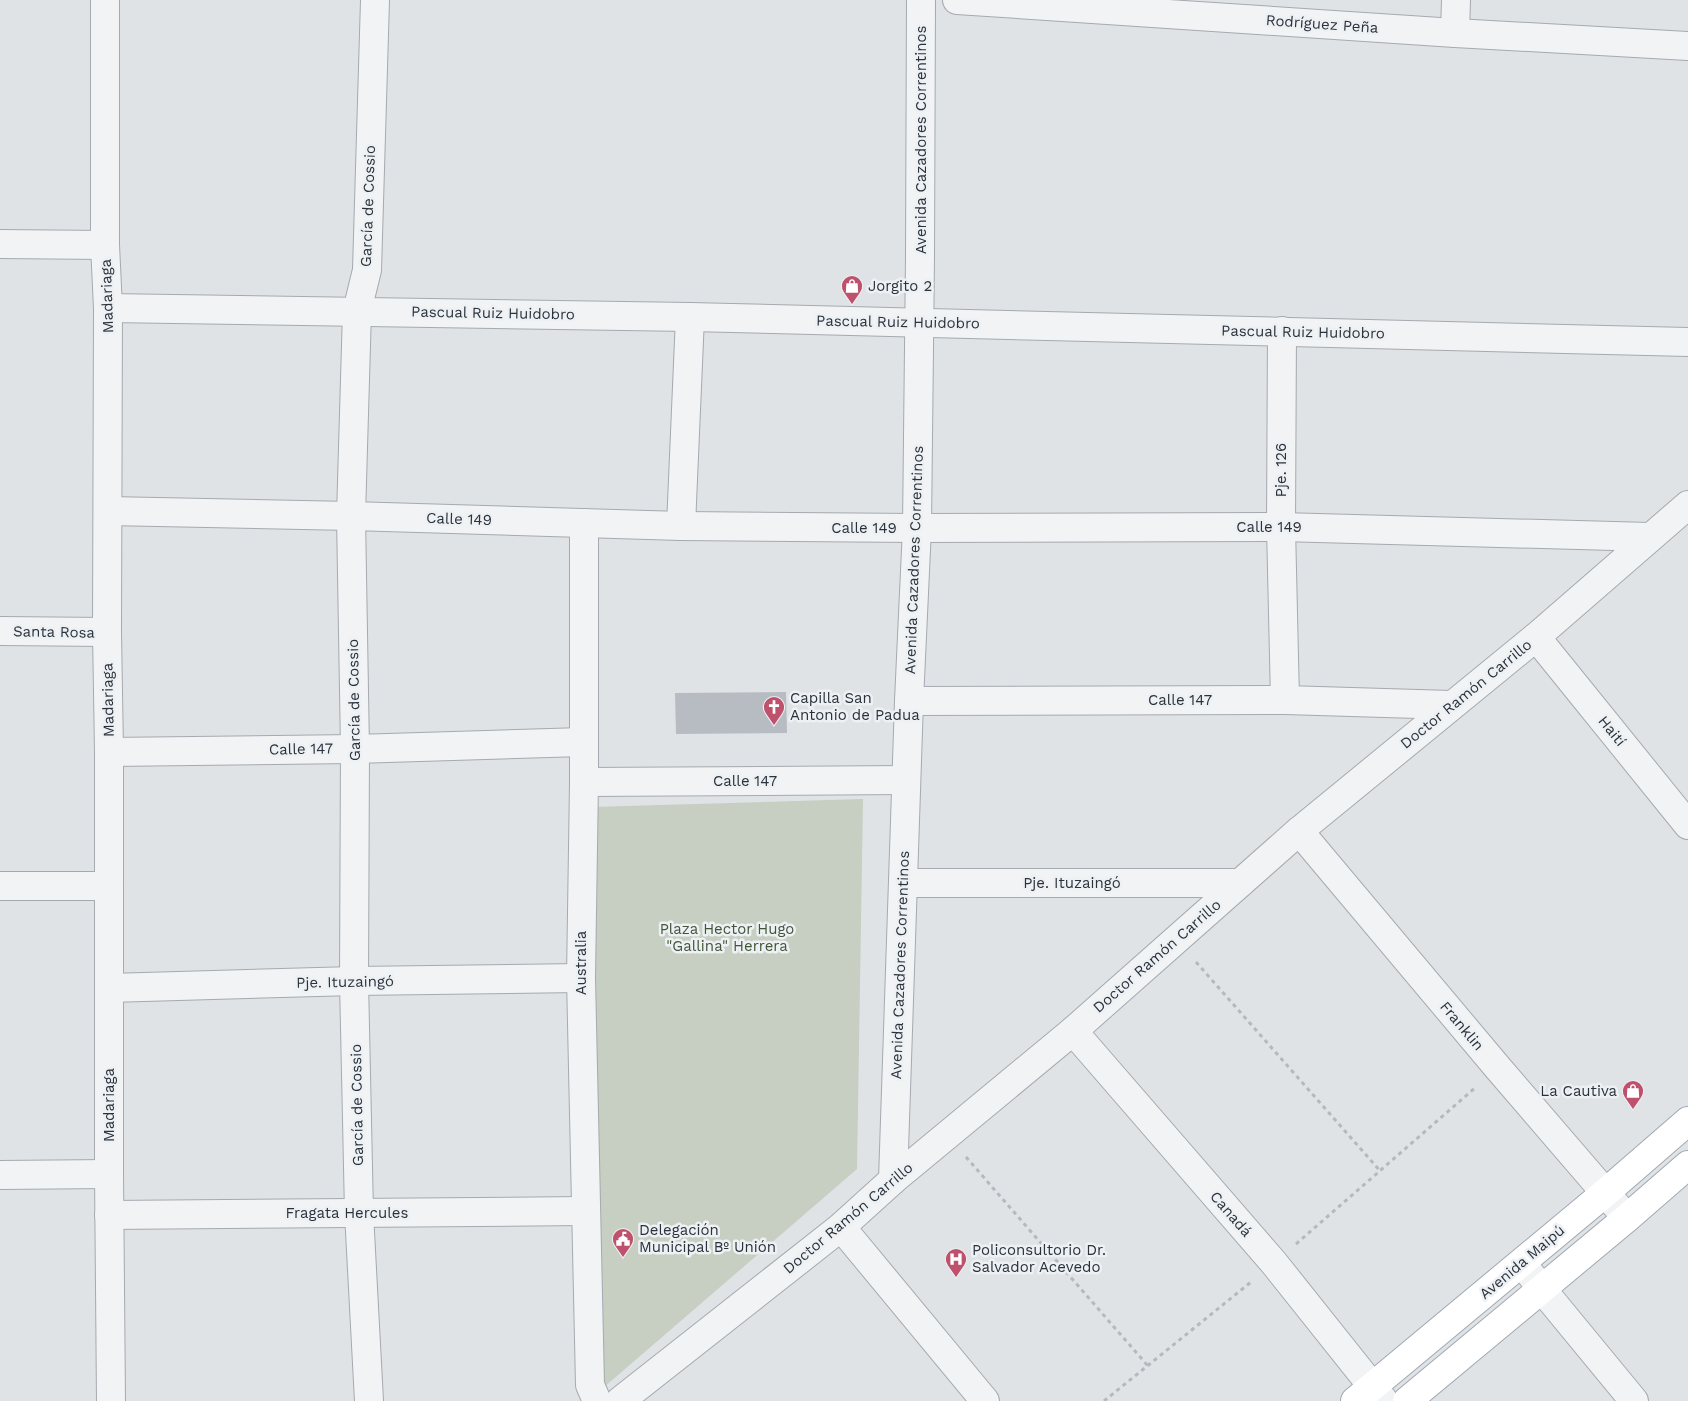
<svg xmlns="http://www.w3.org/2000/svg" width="1688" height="1401" font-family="'Work Sans',sans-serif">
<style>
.green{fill:#c6cfc1}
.building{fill:#b7bcc3}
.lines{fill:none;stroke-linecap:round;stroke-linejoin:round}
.minor-casing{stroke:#a5aab0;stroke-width:30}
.major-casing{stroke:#a0a8b1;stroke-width:30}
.path{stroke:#b5b9be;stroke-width:3;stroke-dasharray:4 4;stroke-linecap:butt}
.minor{stroke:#f1f3f5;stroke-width:28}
.major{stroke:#fff;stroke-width:28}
.labels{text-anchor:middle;stroke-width:5;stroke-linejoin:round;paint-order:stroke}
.street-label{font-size:15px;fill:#2a323c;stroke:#eef1f4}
.poi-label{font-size:15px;fill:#2a323c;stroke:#eef1f4;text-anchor:start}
.park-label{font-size:15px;fill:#415639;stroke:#eef1f4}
</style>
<rect width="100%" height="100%" fill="#dfe3e6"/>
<!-- green -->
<path class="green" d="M863,799L857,1169L603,1388L597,1377L592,807Z"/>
<!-- building -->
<path class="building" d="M786,692L787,733L676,734L675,693Z"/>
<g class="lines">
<!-- minor casing -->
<g class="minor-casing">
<g id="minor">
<path d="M105,0V245L108,308L107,632L109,752V1174L111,1401"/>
<path d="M957,0L1455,33L1688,46"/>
<path d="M1455,33L1456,0"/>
<path d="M0,244L105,245"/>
<path d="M108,308L690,317L1688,342"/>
<path d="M1282,331L1281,527L1285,700"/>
<path d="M108,511L351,516L681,526L917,528L1281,527L1650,537"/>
<path d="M584,523V782L581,978L590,1385L597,1401"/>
<path d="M681,526L690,317"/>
<path d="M0,631L107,632"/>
<path d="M1536,637L1688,825"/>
<path d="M909,701L1285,700L1451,705"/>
<path d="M109,752L355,749L583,742"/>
<path d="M584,782L906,780"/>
<path d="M1299,831L1498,1068L1627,1218"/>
<path d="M903,883H1240"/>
<path d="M0,886H109"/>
<path d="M109,988L354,981L581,978"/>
<path d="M1073,1031L1274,1263L1384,1401"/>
<path d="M0,1175L109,1174"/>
<path d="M893,1180L909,701L917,528L920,257L921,0"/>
<path d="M109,1215L585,1211"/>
<path d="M841,1227L985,1401"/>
<path d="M1522,1263L1541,1288L1634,1401"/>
<path d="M369,1401L359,1213L354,981L355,749L351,516L357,311L367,270L375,0"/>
<path d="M620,1401L841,1227L893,1180L1073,1031L1299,831L1536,637L1688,505"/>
</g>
</g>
<!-- major casing -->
<g class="major-casing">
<g id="major">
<path d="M1355,1401L1605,1193L1688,1121"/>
<path d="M1407,1401L1627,1218L1688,1165"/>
</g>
</g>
<!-- path -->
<g class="path">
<path d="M1196,962L1381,1172"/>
<path d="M966,1157L1148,1366"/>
<path d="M1296,1244L1476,1087"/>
<path d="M1104,1401L1251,1282"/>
</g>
<!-- minor -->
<use href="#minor" class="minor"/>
<!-- major -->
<use href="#major" class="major"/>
</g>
<!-- icons -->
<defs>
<g id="shop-pin" transform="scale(1.125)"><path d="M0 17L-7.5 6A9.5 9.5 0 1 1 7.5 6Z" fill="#be516c" stroke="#eef1f4"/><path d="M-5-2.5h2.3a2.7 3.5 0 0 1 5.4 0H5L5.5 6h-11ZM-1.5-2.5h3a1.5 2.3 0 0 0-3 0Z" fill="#fff"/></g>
<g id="church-pin" transform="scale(1.125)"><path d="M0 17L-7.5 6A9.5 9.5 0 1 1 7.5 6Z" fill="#be516c" stroke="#eef1f4"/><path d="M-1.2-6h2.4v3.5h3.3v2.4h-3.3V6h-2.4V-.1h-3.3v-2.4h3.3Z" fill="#fff"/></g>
<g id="civic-pin" transform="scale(1.125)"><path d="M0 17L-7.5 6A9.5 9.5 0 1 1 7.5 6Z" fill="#be516c" stroke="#eef1f4"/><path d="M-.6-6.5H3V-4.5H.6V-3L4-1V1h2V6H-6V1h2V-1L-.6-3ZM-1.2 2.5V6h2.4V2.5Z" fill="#fff"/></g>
<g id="hospital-pin" transform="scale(1.125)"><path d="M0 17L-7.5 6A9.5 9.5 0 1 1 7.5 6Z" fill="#be516c" stroke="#eef1f4"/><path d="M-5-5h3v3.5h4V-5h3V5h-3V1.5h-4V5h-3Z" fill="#fff"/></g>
</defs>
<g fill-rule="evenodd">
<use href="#shop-pin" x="852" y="286"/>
<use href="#church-pin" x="774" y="707"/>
<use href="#shop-pin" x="1633" y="1091"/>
<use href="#civic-pin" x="623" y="1239"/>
<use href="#hospital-pin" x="956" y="1259"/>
</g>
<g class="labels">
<!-- street labels -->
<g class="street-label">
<text transform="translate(1322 24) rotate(4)" y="5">Rodríguez Peña</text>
<text transform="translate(921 140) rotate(-90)" y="5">Avenida Cazadores Correntinos</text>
<text transform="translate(368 206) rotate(-88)" y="5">García de Cossio</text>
<text transform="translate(107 296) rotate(-92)" y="5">Madariaga</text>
<text transform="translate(493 313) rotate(1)" y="5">Pascual Ruiz Huidobro</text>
<text transform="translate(898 322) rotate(1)" y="5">Pascual Ruiz Huidobro</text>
<text transform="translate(1303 332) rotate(1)" y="5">Pascual Ruiz Huidobro</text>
<text transform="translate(1281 470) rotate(-90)" y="5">Pje. 126</text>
<text transform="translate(459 519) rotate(2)" y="5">Calle 149</text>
<text x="1269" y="532">Calle 149</text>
<text x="864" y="533">Calle 149</text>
<text transform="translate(914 560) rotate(-88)" y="5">Avenida Cazadores Correntinos</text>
<text transform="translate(54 632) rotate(1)" y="5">Santa Rosa</text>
<text transform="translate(1466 694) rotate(-39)" y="5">Doctor Ramón Carrillo</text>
<text transform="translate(108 700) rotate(-91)" y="5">Madariaga</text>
<text transform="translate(354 700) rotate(-91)" y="5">García de Cossio</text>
<text x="1180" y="705">Calle 147</text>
<text transform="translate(1612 731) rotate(51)" y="5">Haití</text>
<text transform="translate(301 749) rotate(-1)" y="5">Calle 147</text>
<text x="745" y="786">Calle 147</text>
<text x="1072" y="888">Pje. Ituzaingó</text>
<text transform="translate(1157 956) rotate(-41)" y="5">Doctor Ramón Carrillo</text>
<text transform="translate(581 963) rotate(-90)" y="5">Australia</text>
<text transform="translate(900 965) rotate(-88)" y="5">Avenida Cazadores Correntinos</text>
<text transform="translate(345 982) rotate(-1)" y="5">Pje. Ituzaingó</text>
<text transform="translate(1462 1026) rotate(50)" y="5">Franklin</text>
<text transform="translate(109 1105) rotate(-90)" y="5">Madariaga</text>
<text transform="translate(357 1105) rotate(-91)" y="5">García de Cossio</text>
<text x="347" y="1218">Fragata Hercules</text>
<text transform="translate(1231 1214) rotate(49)" y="5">Canadá</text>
<text transform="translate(848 1218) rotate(-40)" y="5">Doctor Ramón Carrillo</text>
<text transform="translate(1522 1262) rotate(-40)" y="5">Avenida Maipú</text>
</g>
<!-- poi labels -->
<g class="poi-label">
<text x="868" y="291">Jorgito 2</text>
<text x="790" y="703">Capilla San<tspan x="790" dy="17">Antonio de Padua</tspan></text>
<text x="1617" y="1096" text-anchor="end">La Cautiva</text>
<text x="639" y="1235">Delegación<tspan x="639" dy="17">Municipal Bº Unión</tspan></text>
<text x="972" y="1255">Policonsultorio Dr.<tspan x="972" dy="17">Salvador Acevedo</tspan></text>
</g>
<!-- park labels -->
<g class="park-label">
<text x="727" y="934">Plaza Hector Hugo<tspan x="727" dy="17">"Gallina" Herrera</tspan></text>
</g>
</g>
</svg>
